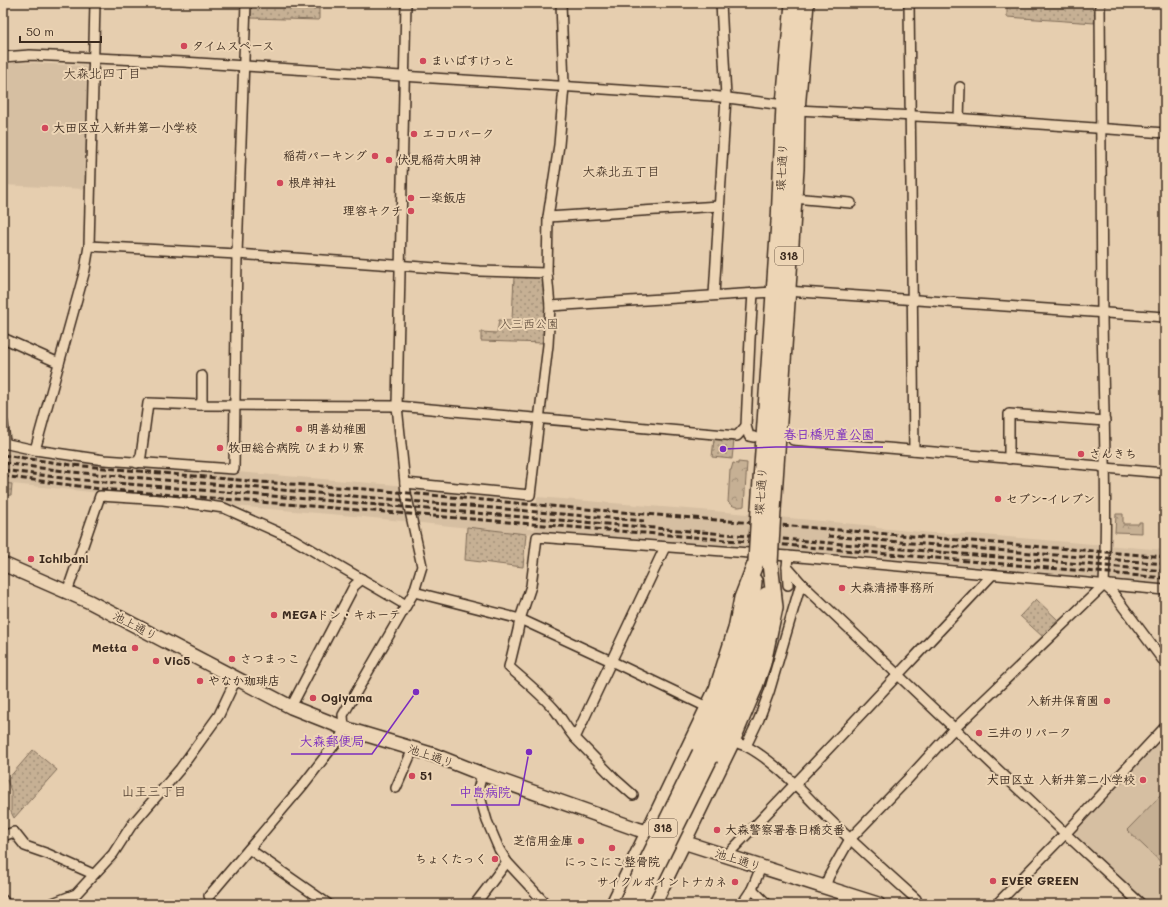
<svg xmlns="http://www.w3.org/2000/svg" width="1168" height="907" font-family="Mali,'Klee One',sans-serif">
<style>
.built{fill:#d6bfa2}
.grass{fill:url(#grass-dots);stroke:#806d59}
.forest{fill:url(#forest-crowns);stroke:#806d59}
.pitch{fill:#c6b094;stroke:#806d59}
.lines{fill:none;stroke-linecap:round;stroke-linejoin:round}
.street-casing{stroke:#3b2a1e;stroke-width:12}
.secondary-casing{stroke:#3b2a1e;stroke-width:16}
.primary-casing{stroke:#3b2a1e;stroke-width:18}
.street{stroke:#edd5b5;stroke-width:9}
.secondary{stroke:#edd5b5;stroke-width:13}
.primary{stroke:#edd5b5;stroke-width:15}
.rail{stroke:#3b2a1e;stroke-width:3;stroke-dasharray:6 3;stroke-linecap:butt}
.primary-bridge-casing{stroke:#3b2a1e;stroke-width:18;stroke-linecap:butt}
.primary-bridge{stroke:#edd5b5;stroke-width:15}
.poi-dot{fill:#d1495b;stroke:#edd5b5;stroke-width:1.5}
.labels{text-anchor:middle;stroke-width:4;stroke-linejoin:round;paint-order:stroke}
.shield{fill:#edd5b5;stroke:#705d4b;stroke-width:1}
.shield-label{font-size:11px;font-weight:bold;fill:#3b2a1e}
.poi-label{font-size:12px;font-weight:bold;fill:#3b2a1e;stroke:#edd5b5;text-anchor:start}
.street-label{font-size:12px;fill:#3b2a1e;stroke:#edd5b5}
.park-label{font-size:12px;fill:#503e30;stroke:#edd5b5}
.neighbourhood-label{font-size:13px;fill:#3b2a1e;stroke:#edd5b5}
.leader{fill:none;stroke:#7b2cbf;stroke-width:1.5}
.callout-dot{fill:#7b2cbf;stroke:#edd5b5;stroke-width:1.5}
.callout-label{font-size:13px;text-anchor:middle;font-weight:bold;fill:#7b2cbf;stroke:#edd5b5;stroke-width:4;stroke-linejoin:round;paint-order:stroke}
</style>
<defs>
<pattern id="grass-dots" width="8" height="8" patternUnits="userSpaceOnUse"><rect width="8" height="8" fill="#c6b094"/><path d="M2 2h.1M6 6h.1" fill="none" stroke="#a28f78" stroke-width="1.8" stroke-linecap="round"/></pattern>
<pattern id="forest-crowns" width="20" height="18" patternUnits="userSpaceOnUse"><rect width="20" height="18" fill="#c6b094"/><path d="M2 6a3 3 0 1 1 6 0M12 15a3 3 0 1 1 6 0" fill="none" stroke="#a28f78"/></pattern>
</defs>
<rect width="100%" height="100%" fill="#e6ceaf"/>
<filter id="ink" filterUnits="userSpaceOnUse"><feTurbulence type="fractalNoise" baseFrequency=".025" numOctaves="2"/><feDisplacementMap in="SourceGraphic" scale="8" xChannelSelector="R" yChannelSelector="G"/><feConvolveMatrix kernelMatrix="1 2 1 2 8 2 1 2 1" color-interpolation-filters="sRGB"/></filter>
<g filter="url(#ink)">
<!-- built -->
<g class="built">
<path d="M17,62L85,66L89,70L85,189L3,185V65Z"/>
<path d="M3,450L68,458L529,496L527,529H535L537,497L725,512L875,526L877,528L932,533L972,534L1165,550V587L535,533L526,534L354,516L234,506L236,511L102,493L12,484L3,483Z"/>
<path d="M1165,732V904H1147L1075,837V829Z"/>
</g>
<!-- grass -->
<g class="grass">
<path d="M251,3H319V20L251,18Z"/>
<path d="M1007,3H1096L1095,23L1007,17Z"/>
<path d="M514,276L543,278L547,307L545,343L481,341V332L497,333L499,320H512Z"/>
<path d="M714,439L734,440L732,459L712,457Z"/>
<path d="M3,483L12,484L11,495L3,496Z"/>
<path d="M467,527L526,534L523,567L465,560Z"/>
<path d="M1036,599L1058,620L1043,637L1020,616Z"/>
<path d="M33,750L57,770L14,818L11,812V791L7,780Z"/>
</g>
<!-- forest -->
<g class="forest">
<path d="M738,462L747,463L744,506C737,508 733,507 728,502L730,470H731L733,463L738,464Z"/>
<path d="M1116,514H1123V524H1139V522H1142V533L1115,532Z"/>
</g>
<!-- pitch -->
<path class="pitch" d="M1165,791V866L1127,830Z"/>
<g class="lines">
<!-- street casing -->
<g class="street-casing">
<g id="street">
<path d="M909,3L914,450"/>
<path d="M3,57L30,55L183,62L712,96L784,105L797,110L954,118L1165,133"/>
<path d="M959,119L960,87"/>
<path d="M793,198L851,203"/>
<path d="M548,217L719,206"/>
<path d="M89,246L237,254L479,271L547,273"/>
<path d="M786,291L1165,317"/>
<path d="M753,293L750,339L746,426L749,436L754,437"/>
<path d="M714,295L726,97L721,3"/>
<path d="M550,306L774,292"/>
<path d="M3,338L59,363"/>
<path d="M200,405L202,400V376"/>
<path d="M3,423L5,443"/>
<path d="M793,440L1099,466L1105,468L1165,473"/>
<path d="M3,443L35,450L104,460L234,469L237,254L246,3"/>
<path d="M35,450L85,270L89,246L95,3"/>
<path d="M1009,459V414L1105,421"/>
<path d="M137,463L141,456L148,403L200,405L397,406L737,436L746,426"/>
<path d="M405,483L530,495L548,345L550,306L547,273L548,217L559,145L564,86L561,3"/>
<path d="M787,567L788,585"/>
<path d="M801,583L1070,838L1141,904"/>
<path d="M1104,585L1112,592L1165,663"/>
<path d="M67,592L100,496L163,500L203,505L224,508L293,539L406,605"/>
<path d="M414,592L520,619L611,661L709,708"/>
<path d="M291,707L354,586L362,579"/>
<path d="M575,738C567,729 562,719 555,710C541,694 525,681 509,667L518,630L520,619L531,586L537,537L788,556L1165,590"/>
<path d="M740,744L746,746L759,719L769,692L801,583L787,567L788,556"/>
<path d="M746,746C778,763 804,794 830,820C858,847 887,873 916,899L917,904"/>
<path d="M482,774L478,790L487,821L499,849L507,862L546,904"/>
<path d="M396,788L413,749"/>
<path d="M633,795L615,779L575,738L665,547"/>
<path d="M3,836L14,832L25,846L48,854L93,874"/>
<path d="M249,849L328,904"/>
<path d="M726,856C816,763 903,669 992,575"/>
<path d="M825,887L829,876L850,839L907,780L950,733L1104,585C1108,495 1103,404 1102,314C1101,210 1101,107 1100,3"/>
<path d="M752,889L767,904"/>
<path d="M209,896L303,785L341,736L344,728L343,715L414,592L422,566L406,493L397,406L406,3"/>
<path d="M3,900L5,904"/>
<path d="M50,904L76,894L113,854L131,826L180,769L219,715L236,679"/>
<path d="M475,904L507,862"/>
<path d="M742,904L752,889L761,867"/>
<path d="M997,904L1065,834L1165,727"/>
</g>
</g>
<!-- secondary casing -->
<g class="secondary-casing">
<path id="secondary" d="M3,564L90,602L291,707L344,728L434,755L482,774L637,829L683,842L878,904"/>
</g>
<!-- primary casing -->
<g class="primary-casing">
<g id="primary">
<path d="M759,509L779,222L784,105L793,3"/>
<path d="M773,510L796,169L797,110L806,3"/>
<path d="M700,753C712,729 724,705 733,680C745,648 751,614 754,581"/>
<path d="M710,758C722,734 734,710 743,685C754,656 761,626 766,595"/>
<path d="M614,904L717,689L736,629L742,598L756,562"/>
<path d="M653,904L732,741L754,689L763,663L775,607L770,563"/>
</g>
</g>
<!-- street -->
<use href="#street" class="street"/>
<!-- secondary -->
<use href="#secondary" class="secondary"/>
<!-- primary -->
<use href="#primary" class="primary"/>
<!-- rail -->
<g class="rail">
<path d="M3,455L72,465L260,482L365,489L537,505L1165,557"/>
<path d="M3,463L72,472L644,521"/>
<path d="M3,470L70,479L1165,571"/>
<path d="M3,476L100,489L681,536L1165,578"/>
<path d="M828,536L1165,564"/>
</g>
<!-- primary-bridge casing -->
<g class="primary-bridge-casing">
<g id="primary-bridge">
<path d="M756,562L759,509"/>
<path d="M770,563L773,510"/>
<path d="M626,904L700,753"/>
<path d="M638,904L710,758"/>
</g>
</g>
<!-- primary-bridge -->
<use href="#primary-bridge" class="primary-bridge"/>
</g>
</g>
<!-- markers -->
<g class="poi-dot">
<circle cx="184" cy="46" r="4"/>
<circle cx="423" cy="61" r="4"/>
<circle cx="45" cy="128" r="4"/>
<circle cx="414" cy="134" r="4"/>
<circle cx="375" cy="156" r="4"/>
<circle cx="389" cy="160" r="4"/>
<circle cx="280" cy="183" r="4"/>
<circle cx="411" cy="198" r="4"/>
<circle cx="411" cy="211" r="4"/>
<circle cx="299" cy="429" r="4"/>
<circle cx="220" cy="448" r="4"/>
<circle cx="1081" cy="454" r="4"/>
<circle cx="998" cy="499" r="4"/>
<circle cx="31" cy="559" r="4"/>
<circle cx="842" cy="588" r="4"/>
<circle cx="274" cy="615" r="4"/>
<circle cx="135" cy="648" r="4"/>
<circle cx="232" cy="659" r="4"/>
<circle cx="156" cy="661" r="4"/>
<circle cx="200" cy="681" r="4"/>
<circle cx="313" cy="698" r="4"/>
<circle cx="1107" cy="701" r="4"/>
<circle cx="979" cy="733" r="4"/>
<circle cx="412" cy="776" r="4"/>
<circle cx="1143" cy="780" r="4"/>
<circle cx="717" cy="830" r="4"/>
<circle cx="581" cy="841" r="4"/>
<circle cx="612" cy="848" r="4"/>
<circle cx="495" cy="859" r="4"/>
<circle cx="993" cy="881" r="4"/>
<circle cx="735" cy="882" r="4"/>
</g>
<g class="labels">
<!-- shield labels -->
<g class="shield">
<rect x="775" y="247" width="28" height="18" rx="3"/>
<rect x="649" y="819" width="28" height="18" rx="3"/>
</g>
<g class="shield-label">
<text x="789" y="260">318</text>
<text x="663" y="832">318</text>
</g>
<!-- poi labels -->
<g class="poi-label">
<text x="192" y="50">タイムスペース</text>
<text x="431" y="65">まいばすけっと</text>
<text x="53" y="132">大田区立入新井第一小学校</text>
<text x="422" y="138">エコロパーク</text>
<text x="367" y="160" text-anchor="end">稲荷パーキング</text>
<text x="397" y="164">伏見稲荷大明神</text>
<text x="288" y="187">根岸神社</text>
<text x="419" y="202">一楽飯店</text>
<text x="403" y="215" text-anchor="end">理容キクチ</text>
<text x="307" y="433">明善幼稚園</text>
<text x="228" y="452">牧田総合病院 ひまわり寮</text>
<text x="1089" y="458">さんきち</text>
<text x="1006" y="503">セブン-イレブン</text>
<text x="39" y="563">Ichiban!</text>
<text x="850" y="592">大森清掃事務所</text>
<text x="282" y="619">MEGAドン・キホーテ</text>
<text x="127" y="652" text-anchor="end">Metta</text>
<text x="240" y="663">さつまっこ</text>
<text x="164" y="665">Vic5</text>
<text x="208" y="685">やなか珈琲店</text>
<text x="321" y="702">Ogiyama</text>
<text x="1099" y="705" text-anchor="end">入新井保育園</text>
<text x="987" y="737">三井のリパーク</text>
<text x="420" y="780">51</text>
<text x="1135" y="784" text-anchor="end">大田区立 入新井第二小学校</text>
<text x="725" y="834">大森警察署春日橋交番</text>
<text x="573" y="845" text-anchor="end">芝信用金庫</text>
<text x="487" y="863" text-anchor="end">ちょくたっく</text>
<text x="612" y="866" text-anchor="middle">にっこにこ整骨院</text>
<text x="1001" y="885">EVER GREEN</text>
<text x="727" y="886" text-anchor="end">サイクルポイントナカネ</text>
</g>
<!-- street labels -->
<g class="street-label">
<text transform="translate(782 167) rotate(-87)" y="4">環七通り</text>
<text transform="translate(761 491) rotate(-86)" y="4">環七通り</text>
<text transform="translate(135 626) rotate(28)" y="4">池上通り</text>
<text transform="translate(431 756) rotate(19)" y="4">池上通り</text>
<text transform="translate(738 860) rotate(18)" y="4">池上通り</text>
</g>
<!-- park labels -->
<g class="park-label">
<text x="529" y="328">入三西公園</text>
</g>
<!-- neighbourhood labels -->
<g class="neighbourhood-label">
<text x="102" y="78">大森北四丁目</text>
<text x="621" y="176">大森北五丁目</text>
<text x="154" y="796">山王三丁目</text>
</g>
</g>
<!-- callouts -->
<path class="leader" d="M723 449L776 447H883M416 692L372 754H291M529 752L519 805H451"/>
<g class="callout-dot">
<circle cx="723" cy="449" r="4"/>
<circle cx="416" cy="692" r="4"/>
<circle cx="529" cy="752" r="4"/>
</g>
<g class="callout-label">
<text x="829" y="439">春日橋児童公園</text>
<text x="332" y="746">大森郵便局</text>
<text x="485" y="797">中島病院</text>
</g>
<!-- margin -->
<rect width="1168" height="907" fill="none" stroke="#edd5b5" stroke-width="16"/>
<rect x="8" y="8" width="1152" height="891" fill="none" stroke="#3b2a1e" stroke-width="1.5" filter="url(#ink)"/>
<!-- scale -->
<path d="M20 36v6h81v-6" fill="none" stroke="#3b2a1e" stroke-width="2"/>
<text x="26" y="36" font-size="12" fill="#3b2a1e" stroke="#edd5b5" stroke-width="3" paint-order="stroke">50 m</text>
</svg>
